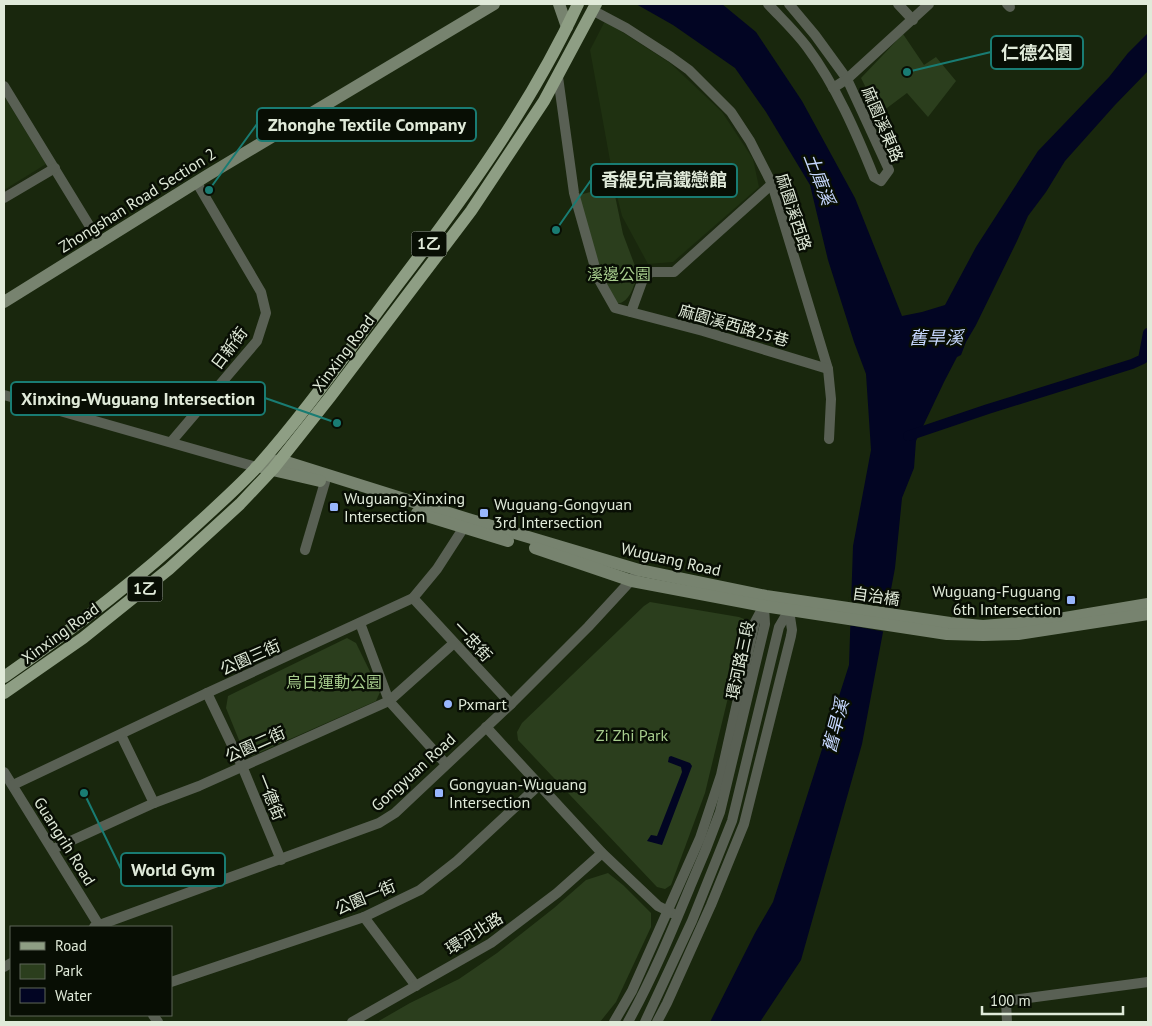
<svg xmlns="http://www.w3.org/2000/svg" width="1152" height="1026" font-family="'PT Sans','Noto Sans TC',sans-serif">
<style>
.built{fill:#1f3111}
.green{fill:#2b3e1d}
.water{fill:#020523}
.pier{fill:#19270d}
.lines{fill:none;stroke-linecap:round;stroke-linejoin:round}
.canal{stroke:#020523;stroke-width:10}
.street{stroke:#596054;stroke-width:10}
.secondary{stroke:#77836f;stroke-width:12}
.primary{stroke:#8e9e84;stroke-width:12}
.poi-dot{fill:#98b6fd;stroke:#080e04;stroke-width:2}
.labels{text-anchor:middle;stroke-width:5;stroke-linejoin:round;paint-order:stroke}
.shield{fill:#080e04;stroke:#9fa899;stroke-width:1}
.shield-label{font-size:15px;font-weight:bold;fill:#e0ead9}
.street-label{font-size:16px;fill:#e0ead9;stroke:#080e04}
.park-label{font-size:16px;fill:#a7cc8d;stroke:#080e04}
.poi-label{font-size:16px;fill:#e0ead9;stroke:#080e04;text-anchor:start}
.water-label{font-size:18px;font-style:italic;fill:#c7d8ff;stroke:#080e04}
.leader{fill:none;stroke:#197c73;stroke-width:2}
.callout-dot{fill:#197c73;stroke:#080e04;stroke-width:2}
.callout{fill:#080e04;stroke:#197c73;stroke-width:2}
.callout-label{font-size:18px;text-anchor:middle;font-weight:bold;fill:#e0ead9}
</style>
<rect width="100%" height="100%" fill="#19270d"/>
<!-- built -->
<g class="built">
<path d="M605,21L670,63L722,112L753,159L759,187L673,262L648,264L622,216L615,188L590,50Z"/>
<path d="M4,96L46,164L4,190Z"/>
</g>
<!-- green -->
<g class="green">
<path d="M903,34L924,65L936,57L956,81L928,117L907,93L879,114L861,78Z"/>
<path d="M613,186L623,234L638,274C633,287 631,301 617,304L603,282L579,195Z"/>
<path d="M650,602L739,617L744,619L746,623L705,793L671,885L665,889L657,887L518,740L517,732L522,723L644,606Z"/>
<path d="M347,638L356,643L380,692L376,701L252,756L243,750L226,708L228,696Z"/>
<path d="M608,873L623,885L651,913V927L616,1002L600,1022H377L410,1003L459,979L497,953L554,908L586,880Z"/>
</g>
<!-- water -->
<g class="water">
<path d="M636,4H722L756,32L802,101L855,198L902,316L922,312L945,305L976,247L1038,151L1109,77L1128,53L1148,33V71L1115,105L1065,161L1046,192L1028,216L1017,241L976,325L966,342L961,355L957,357L944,382L916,441L914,468L902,498L895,568L862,744L801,960L760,1022H710L755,933L773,902L849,665L853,546L871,450L866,374L854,342L828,260L810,185L766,112L735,68L673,25Z"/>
<path d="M671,756L690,763L692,766L662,845L647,841L651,835L657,836L682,772L681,767L668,762L669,757Z"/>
</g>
<!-- pier -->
<path class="pier" d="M849,597L891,604L886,632L848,625Z"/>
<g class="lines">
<!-- canal -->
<path class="canal" d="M908,436L988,409L1132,364L1143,359L1148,333"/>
<!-- street -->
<g class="street">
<path d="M768,4C781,18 795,31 807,47C836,86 856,132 874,177L881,181L889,170L847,79L815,35L789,4"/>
<path d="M898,4L913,20"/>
<path d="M1007,4L1010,7"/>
<path d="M592,10L626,28L671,57L689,70L731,112L750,141L772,184L828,369L831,399L829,439"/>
<path d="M558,77L574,193L598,278L615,308L703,331L828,369"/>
<path d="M4,86L100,243"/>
<path d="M833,88L847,79L929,4"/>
<path d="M4,198L55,168"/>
<path d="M631,312L643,279L651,272H674L772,184"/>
<path d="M4,395L256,467"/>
<path d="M171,442L257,341L266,313L261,292L197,183"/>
<path d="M305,550L325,482"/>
<path d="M413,598L511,704"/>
<path d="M360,623L389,701L446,764"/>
<path d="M207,693L242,766L281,860"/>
<path d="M486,727L602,853L658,906L672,913"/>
<path d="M121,735L154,803"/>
<path d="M4,772L100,927"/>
<path d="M13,785L207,693L413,598L437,569L468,521"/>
<path d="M53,849L154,803L199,786L389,701L454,643"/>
<path d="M364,917L416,986"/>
<path d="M94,927L379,823L395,813L511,704L588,627L636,575"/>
<path d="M4,967L11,963"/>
<path d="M171,982L364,917L420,890L457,861L539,785"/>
<path d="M153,1015L158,1022"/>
<path d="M352,1022L491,943L557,893L602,853"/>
<path d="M614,1022L632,991L700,838L721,775L755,622L763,607"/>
<path d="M628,1022C652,979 671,933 690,887C701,862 711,837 720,812L765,624L764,606L765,600"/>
<path d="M645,1022L692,921L732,821L779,627L789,610L790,604"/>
<path d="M657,1022L667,1003L711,905L744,824L791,636L792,630L789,610"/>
<path d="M1007,1022L1006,1001L1148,982"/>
</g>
<!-- secondary -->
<g class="secondary">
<path d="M559,4L567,27"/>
<path d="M4,302L208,175L494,4"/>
<path d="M256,467L280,460L468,519L639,570L766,596L950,623L983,626L1053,620L1148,604"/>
<path d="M264,468L320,481"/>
<path d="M417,513L508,541"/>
<path d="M535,548L632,581L764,606L947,634L983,635L1018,634L1148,614"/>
</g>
<!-- primary -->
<g class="primary">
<path d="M4,677C70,631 135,582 194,527C215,508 236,489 256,468C308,410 352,345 399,283C466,195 531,105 578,4"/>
<path d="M4,693L83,638L169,569L240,504L273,469L330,397L471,211L544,101L596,4"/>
</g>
</g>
<!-- markers -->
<g class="poi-dot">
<rect x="329" y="502" width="10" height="10" rx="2.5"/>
<rect x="479" y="508" width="10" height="10" rx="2.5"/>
<rect x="1066" y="595" width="10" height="10" rx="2.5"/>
<circle cx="448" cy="704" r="5"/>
<rect x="434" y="788" width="10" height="10" rx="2.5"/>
</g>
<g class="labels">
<!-- shield labels -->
<g class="shield">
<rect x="411.5" y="231.5" width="35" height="25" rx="4"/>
<rect x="127.5" y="576.5" width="35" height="25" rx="4"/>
</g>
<g class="shield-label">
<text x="429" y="249">1乙</text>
<text x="145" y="594">1乙</text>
</g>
<!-- street labels -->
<g class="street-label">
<text transform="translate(883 124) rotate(67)" y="6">麻園溪東路</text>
<text transform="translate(137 200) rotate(-32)" y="6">Zhongshan Road Section 2</text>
<text transform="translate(794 212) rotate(72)" y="6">麻園溪西路</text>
<text transform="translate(734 325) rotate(16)" y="6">麻園溪西路25巷</text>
<text transform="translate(229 348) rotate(-53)" y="6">日新街</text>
<text transform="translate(343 353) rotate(-53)" y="6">Xinxing Road</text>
<text transform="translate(671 559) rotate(13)" y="6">Wuguang Road</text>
<text transform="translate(876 596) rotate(8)" y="6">自治橋</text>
<text transform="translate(60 633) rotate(-36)" y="6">Xinxing Road</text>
<text transform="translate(473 641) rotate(47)" y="6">一忠街</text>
<text transform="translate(250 657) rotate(-24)" y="6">公園三街</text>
<text transform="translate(740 660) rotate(-78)" y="6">環河路三段</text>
<text transform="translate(255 744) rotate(-24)" y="6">公園二街</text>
<text transform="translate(413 772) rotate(-42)" y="6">Gongyuan Road</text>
<text transform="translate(271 797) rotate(68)" y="6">一德街</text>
<text transform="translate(65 841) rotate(58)" y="6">Guangrih Road</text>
<text transform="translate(365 897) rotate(-23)" y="6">公園一街</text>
<text transform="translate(474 933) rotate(-32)" y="6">環河北路</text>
</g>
<!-- park labels -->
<g class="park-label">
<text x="619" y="280">溪邊公園</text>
<text x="334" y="688">烏日運動公園</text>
<text x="632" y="741">Zi Zhi Park</text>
</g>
<!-- poi labels -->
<g class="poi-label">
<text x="344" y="504">Wuguang-Xinxing<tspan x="344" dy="18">Intersection</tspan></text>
<text x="494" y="510">Wuguang-Gongyuan<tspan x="494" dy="18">3rd Intersection</tspan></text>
<text x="1061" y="597" text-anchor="end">Wuguang-Fuguang<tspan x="1061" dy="18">6th Intersection</tspan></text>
<text x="458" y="710">Pxmart</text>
<text x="449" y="790">Gongyuan-Wuguang<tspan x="449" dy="18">Intersection</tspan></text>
</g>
<!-- water labels -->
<g class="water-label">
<text transform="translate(819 179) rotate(69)" y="6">土庫溪</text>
<text x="936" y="344">舊旱溪</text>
<text transform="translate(836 726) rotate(-75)" y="6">舊旱溪</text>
</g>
</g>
<!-- callouts -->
<path class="leader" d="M907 72L991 52M209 190L257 124M556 230L591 180M337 423L265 398M84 793L121 869"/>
<g class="callout-dot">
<circle cx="907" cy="72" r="5"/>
<circle cx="209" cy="190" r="5"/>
<circle cx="556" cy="230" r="5"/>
<circle cx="337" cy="423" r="5"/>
<circle cx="84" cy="793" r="5"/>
</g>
<g class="callout">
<rect x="991" y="36" width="92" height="33" rx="5"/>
<rect x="257" y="108" width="219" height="33" rx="5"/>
<rect x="591" y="164" width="146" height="33" rx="5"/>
<rect x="11" y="382" width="254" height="33" rx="5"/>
<rect x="121" y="853" width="104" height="33" rx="5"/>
</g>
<g class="callout-label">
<text x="1037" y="59">仁德公園</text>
<text x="367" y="131">Zhonghe Textile Company</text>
<text x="664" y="186">香緹兒高鐵戀館</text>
<text x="138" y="405">Xinxing-Wuguang Intersection</text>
<text x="173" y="876">World Gym</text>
</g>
<!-- border -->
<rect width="1152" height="1026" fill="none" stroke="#e0ead9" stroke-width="10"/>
<!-- legend -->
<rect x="10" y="926" width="162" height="90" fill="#080e04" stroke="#5e6659"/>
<rect x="20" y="942" width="25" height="8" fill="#8e9e84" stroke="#5e6659"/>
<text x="55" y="951" font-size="15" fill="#e0ead9">Road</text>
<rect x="20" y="964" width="25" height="15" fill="#2b3e1d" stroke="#5e6659"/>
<text x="55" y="976" font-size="15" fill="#e0ead9">Park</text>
<rect x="20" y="988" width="25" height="15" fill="#020523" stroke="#5e6659"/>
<text x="55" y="1001" font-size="15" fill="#e0ead9">Water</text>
<!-- scale -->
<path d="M982 1006v8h141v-8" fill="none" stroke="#e0ead9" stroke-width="2.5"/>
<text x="990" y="1006" font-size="15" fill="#e0ead9" stroke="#080e04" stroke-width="4" paint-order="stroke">100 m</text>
</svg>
